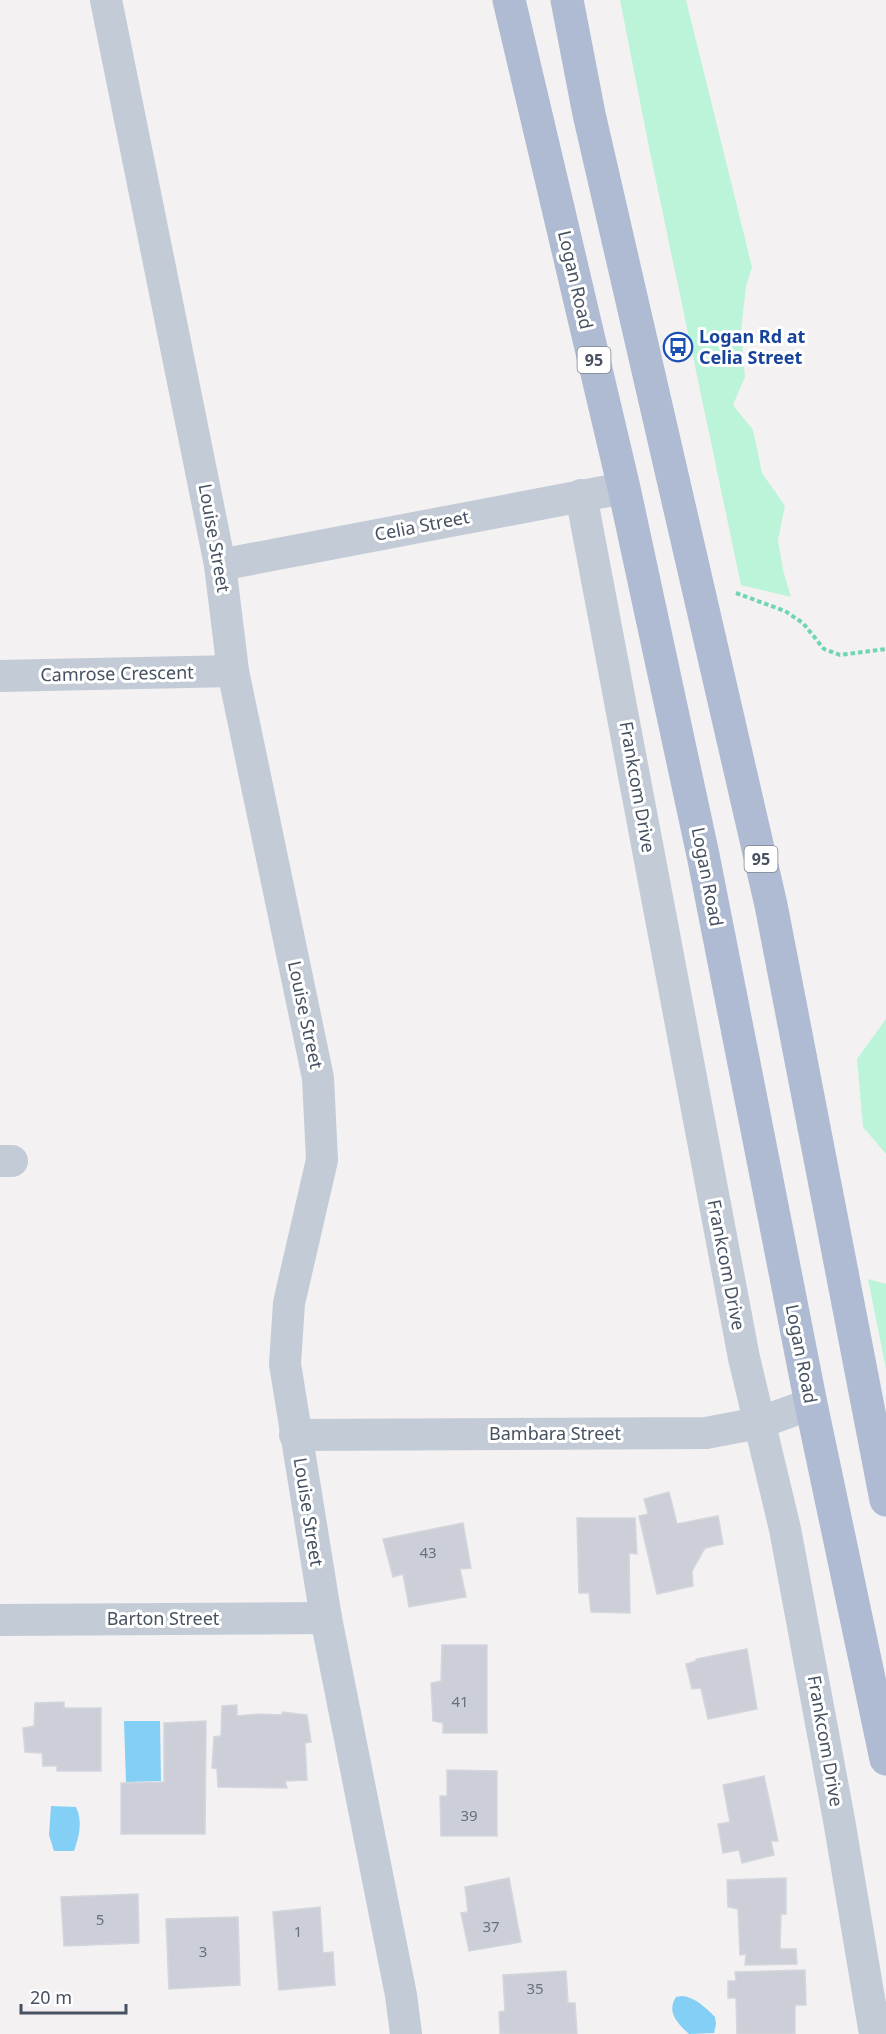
<svg xmlns="http://www.w3.org/2000/svg" width="886" height="2034" font-family="'Noto Sans',sans-serif">
<style>
.green{fill:#bcf4d9}
.water{fill:#84cff6}
.building{fill:#cccfd7;stroke:#d4d6dd;stroke-width:1.5}
.lines{fill:none;stroke-linecap:round;stroke-linejoin:round}
.path{stroke:#70d6b2;stroke-width:4;stroke-dasharray:4.5 3;stroke-linecap:butt}
.minor{stroke:#c3cbd7;stroke-width:32}
.primary{stroke:#aebbd2;stroke-width:33}
.labels{text-anchor:middle;stroke-width:6;stroke-linejoin:round;paint-order:stroke}
.number-label{font-size:15px;fill:#68707e}
.shield{fill:#fff;stroke:#7e8590;stroke-width:1.5}
.shield-label{font-size:16px;font-weight:bold;fill:#465161}
.street-label{font-size:18px;fill:#465161;stroke:#fff}
.transit-label{font-size:18px;font-weight:bold;fill:#164399;stroke:#fff;text-anchor:start}
</style>
<rect width="100%" height="100%" fill="#f3f1f1"/>
<!-- green -->
<g class="green">
<path d="M620,0H686L752,267L746,286L741,331L745,377L733,405L753,430L762,473L785,506L778,540L783,570L791,597L741,585L651,157Z"/>
<path d="M886,1019V1154L863,1127L857,1059Z"/>
<path d="M868,1279L886,1284V1369Z"/>
</g>
<!-- water -->
<g class="water">
<path d="M124,1721H160L161,1781L126,1782Z"/>
<path d="M51,1806L76,1807C83,1822 79,1836 74,1851H54L49,1835Z"/>
<path d="M682,1996C695,1997 706,2008 715,2017L716,2024L714,2033L689,2034C678,2024 666,2012 676,1997Z"/>
</g>
<!-- building -->
<g class="building">
<path d="M669,1492L677,1524L718,1516L723,1544L705,1548L692,1571L693,1586L657,1594L639,1516L648,1514L644,1499Z"/>
<path d="M577,1518H635L637,1554L629,1553L630,1613L591,1612L589,1593H579Z"/>
<path d="M463,1523L471,1568L460,1569L466,1597L409,1607L403,1574L393,1577L383,1539Z"/>
<path d="M442,1645H487V1733H443V1723L433,1721L431,1683L441,1681Z"/>
<path d="M747,1649L757,1709L708,1719L701,1688L692,1689L686,1664L696,1661V1659Z"/>
<path d="M64,1702V1708H101V1771H57V1766H43L42,1753L25,1752L23,1728L34,1726L35,1703Z"/>
<path d="M237,1705V1716L258,1714L282,1715V1712L307,1715L311,1742L305,1743L307,1780L285,1781L287,1788L218,1787L217,1769L212,1768L214,1737L221,1736L222,1706Z"/>
<path d="M206,1721L205,1834H121V1783L164,1782V1723Z"/>
<path d="M447,1770L497,1771V1836H441L440,1796H447Z"/>
<path d="M764,1776L778,1841H771L774,1855L742,1863L739,1850L723,1853L718,1824L730,1822L723,1785Z"/>
<path d="M509,1878L521,1942L469,1951L461,1913L468,1912L465,1887Z"/>
<path d="M786,1878V1914H781L780,1949H796L797,1964L745,1965L746,1954L740,1955L738,1909L728,1907L727,1880Z"/>
<path d="M138,1894L139,1943L64,1946L61,1897Z"/>
<path d="M320,1907L323,1953L333,1952L335,1985L279,1990L273,1912Z"/>
<path d="M238,1917L240,1985L169,1989L166,1919Z"/>
<path d="M805,1970L806,2005H795V2034H737L736,1998H728V1981H736L735,1972Z"/>
<path d="M566,1971L568,2003H575L577,2034H500L499,2012L505,2011L503,1975Z"/>
</g>
<g class="lines">
<!-- path -->
<path class="path" d="M736,593L785,611L803,623L824,649L840,655L886,649"/>
<!-- minor -->
<g class="minor">
<path d="M106,0L220,565L233,671L318,1078L322,1160L289,1303L285,1364L326,1618L401,1995L406,2034"/>
<path d="M581,495L744,1358L785,1529L839,1820L875,2034"/>
<path d="M220,565L624,488"/>
<path d="M0,676L233,671"/>
<path d="M0,1161H12"/>
<path d="M295,1435L706,1433L759,1423L811,1404"/>
<path d="M0,1620L326,1618"/>
</g>
<!-- primary -->
<g class="primary">
<path d="M509,0L624,488L703,855L811,1404L886,1759"/>
<path d="M567,0L589,114L771,905L886,1500"/>
</g>
</g>
<!-- icons -->
<defs>
<g id="bus-ring" transform="scale(1.5)"><circle r="9.5" fill="#fff" stroke="#1a4fb4" stroke-width="1.5"/><path d="M-5-6H5V4H4V6H2V4H-2V6H-4V4H-5ZM-3.5-4V0h7V-4ZM-3.5 1.2v1.5H-2V1.2ZM2 1.2v1.5H3.5V1.2Z" fill="#1a4fb4"/></g>
</defs>
<g fill-rule="evenodd">
<use href="#bus-ring" x="678" y="347"/>
</g>
<g class="labels">
<!-- number labels -->
<g class="number-label">
<text x="428" y="1558">43</text>
<text x="460" y="1707">41</text>
<text x="469" y="1821">39</text>
<text x="100" y="1925">5</text>
<text x="491" y="1932">37</text>
<text x="298" y="1937">1</text>
<text x="203" y="1957">3</text>
<text x="535" y="1994">35</text>
</g>
<!-- shield labels -->
<g class="shield">
<rect x="577.5" y="347" width="33" height="26" rx="4.5"/>
<rect x="744.5" y="846" width="33" height="26" rx="4.5"/>
</g>
<g class="shield-label">
<text x="594" y="366">95</text>
<text x="761" y="865">95</text>
</g>
<!-- street labels -->
<g class="street-label">
<text transform="translate(575 280) rotate(77)" y="6">Logan Road</text>
<text transform="translate(422 526) rotate(-11)" y="6">Celia Street</text>
<text transform="translate(214 538) rotate(80)" y="6">Louise Street</text>
<text transform="translate(117 674) rotate(-1)" y="6">Camrose Crescent</text>
<text transform="translate(637 787) rotate(80)" y="6">Frankcom Drive</text>
<text transform="translate(707 877) rotate(79)" y="6">Logan Road</text>
<text transform="translate(305 1015) rotate(78)" y="6">Louise Street</text>
<text transform="translate(726 1265) rotate(79)" y="6">Frankcom Drive</text>
<text transform="translate(801 1354) rotate(79)" y="6">Logan Road</text>
<text x="555" y="1440">Bambara Street</text>
<text transform="translate(308 1512) rotate(81)" y="6">Louise Street</text>
<text x="163" y="1625">Barton Street</text>
<text transform="translate(825 1741) rotate(80)" y="6">Frankcom Drive</text>
</g>
<!-- transit labels -->
<g class="transit-label">
<text x="699" y="343">Logan Rd at<tspan x="699" dy="21">Celia Street</tspan></text>
</g>
</g>
<!-- scale -->
<path d="M21 2004v9h105v-9" fill="none" stroke="#465161" stroke-width="3"/>
<text x="30" y="2004" font-size="18" fill="#465161" stroke="#ffffff" stroke-width="4.5" paint-order="stroke">20 m</text>
</svg>
